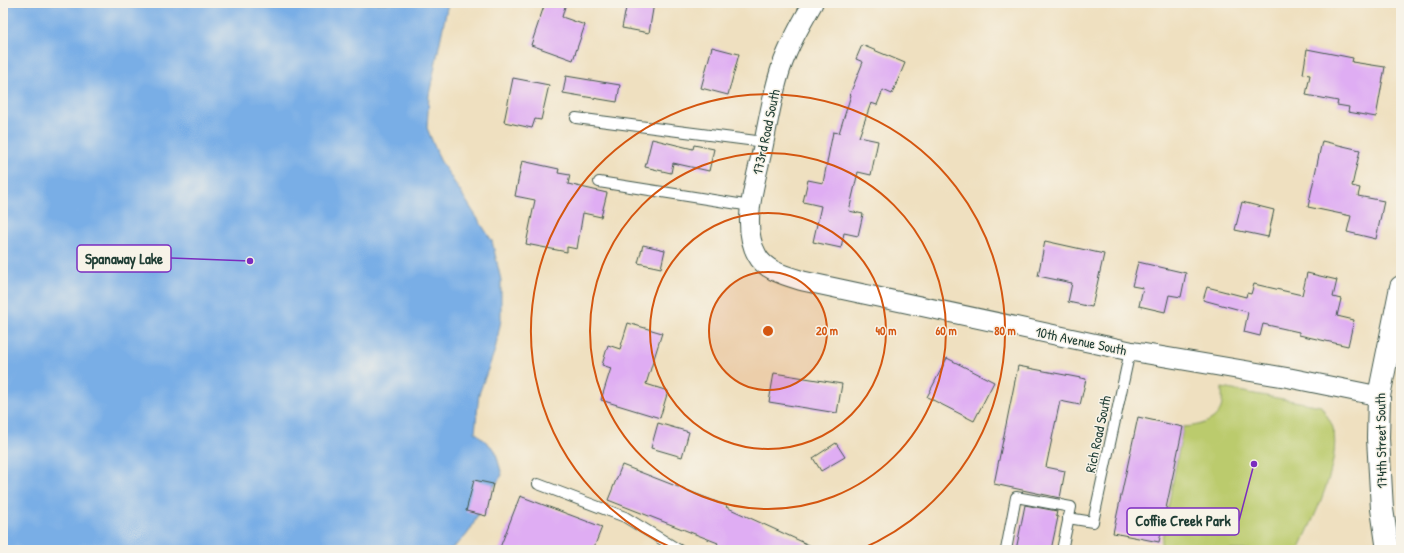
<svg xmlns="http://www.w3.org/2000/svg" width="1404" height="553" font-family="'Patrick Hand',sans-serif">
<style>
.green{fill:#bbcb6d;stroke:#6d8450}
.water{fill:#79aee6;stroke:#4c768d}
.building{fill:#dfadf3}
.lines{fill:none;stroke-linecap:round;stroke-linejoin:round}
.service-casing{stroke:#3e5549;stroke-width:12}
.minor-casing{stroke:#3e5549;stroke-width:21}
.tertiary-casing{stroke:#3e5549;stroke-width:24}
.service{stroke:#fff;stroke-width:10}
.minor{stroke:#fff;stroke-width:19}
.tertiary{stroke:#fff;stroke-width:22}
.ring{fill:none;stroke:#d45610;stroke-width:2}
.labels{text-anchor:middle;stroke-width:3;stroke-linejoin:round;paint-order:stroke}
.street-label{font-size:14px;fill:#1f3d34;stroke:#f7f3e8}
.centre{fill:#d45610;stroke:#f7f3e8;stroke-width:2}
.ring-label{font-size:12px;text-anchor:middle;font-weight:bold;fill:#d45610;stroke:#f7f3e8;stroke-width:3;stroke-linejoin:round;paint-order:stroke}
.leader{fill:none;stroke:#7b2cbf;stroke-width:1.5}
.callout-dot{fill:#7b2cbf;stroke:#f7f3e8;stroke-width:1.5}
.callout{fill:#f7f3e8;stroke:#7b2cbf;stroke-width:1.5}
.callout-label{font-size:15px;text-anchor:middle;font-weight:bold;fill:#1f3d34}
</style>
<rect width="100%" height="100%" fill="#f7f3e8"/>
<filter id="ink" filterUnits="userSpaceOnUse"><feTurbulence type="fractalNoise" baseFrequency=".025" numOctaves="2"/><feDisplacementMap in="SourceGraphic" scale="8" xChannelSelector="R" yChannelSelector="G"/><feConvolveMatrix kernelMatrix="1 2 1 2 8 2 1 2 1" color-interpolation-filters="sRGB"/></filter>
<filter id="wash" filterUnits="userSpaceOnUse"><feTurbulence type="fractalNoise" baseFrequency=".012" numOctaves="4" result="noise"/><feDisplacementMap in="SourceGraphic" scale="16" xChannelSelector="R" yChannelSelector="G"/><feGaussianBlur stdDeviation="0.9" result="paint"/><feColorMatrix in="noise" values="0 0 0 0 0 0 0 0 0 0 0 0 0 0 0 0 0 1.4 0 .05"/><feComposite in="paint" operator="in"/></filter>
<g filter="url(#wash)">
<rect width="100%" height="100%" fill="#efe0c0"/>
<!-- green -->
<path class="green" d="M1222,388L1321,406C1325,413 1331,421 1333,428C1342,464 1313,518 1299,550H1160L1183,427C1198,426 1214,423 1221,408C1223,402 1222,394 1222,388Z"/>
<!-- water -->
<path class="water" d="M3,3H448L429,95L427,128L440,160L492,241L501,280V320L495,350L479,394L475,432L495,450L502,475C497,483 491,490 486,498C472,522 475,533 449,550H3Z"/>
<g id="blocks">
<!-- building -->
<g class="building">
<path d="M545,3H566L562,17L585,25L573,60L531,45Z"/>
<path d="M627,3H654L649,33L622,28Z"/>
<path d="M862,45L905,63L892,94L883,90L877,105L871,103L859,137L878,141L871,175L858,172L849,211L863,214L858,236L844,233L841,248L813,242L821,206L803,202L808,180L823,183L833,132L839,133L851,95L850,94L863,62L856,59Z"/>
<path d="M712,47L739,54L728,95L701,88Z"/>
<path d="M1307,49L1353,58L1352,62L1385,67L1376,117L1348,112L1349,107L1337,105L1338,101L1306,95L1310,75L1303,74Z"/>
<path d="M566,76L620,85L617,102L563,93Z"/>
<path d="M513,78L549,85L541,120L535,119L532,128L504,122Z"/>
<path d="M652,139L693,149L694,145L714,149L709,171L673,163L671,173L645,167Z"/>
<path d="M1322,141L1360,150L1352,186L1360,188L1358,196L1384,201L1376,239L1347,232L1351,216L1308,207Z"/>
<path d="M522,161L559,169L558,173L570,175L568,184L607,193L601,217L583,213L577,249L567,247V252L526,244L535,200L515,196Z"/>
<path d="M1242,202L1274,210L1268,237L1235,230Z"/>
<path d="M1045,241L1104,254L1092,307L1068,302L1072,283L1038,276Z"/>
<path d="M643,245L665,250L661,268L638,263Z"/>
<path d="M1138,262L1186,273L1181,297L1169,295L1165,312L1139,306L1143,288L1132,286Z"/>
<path d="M1307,273L1337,280L1333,297L1341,299L1337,316L1354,320L1348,346L1299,335V332L1263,324L1260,336L1244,332L1248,312L1203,300L1207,287L1246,297L1247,293L1251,294L1254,284L1302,295Z"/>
<path d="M628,323L662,333L646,384L668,391L660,418L601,400L611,368L602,365L608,345L620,349Z"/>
<path d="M947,358L994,382L974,421L927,397Z"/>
<path d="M1018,366L1086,379L1080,405L1060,401L1046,467L1065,471L1060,498L994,484Z"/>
<path d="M774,373L842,384L837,413L769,402Z"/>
<path d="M1138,417L1183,427L1159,542L1113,533Z"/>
<path d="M658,423L689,432L682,457L651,448Z"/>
<path d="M836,443L845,457L821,471L813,458Z"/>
<path d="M622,465L727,506L726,507L820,550H728L717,545L718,543L608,500Z"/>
<path d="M474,480L493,484L486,516L466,511Z"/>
<path d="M520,496L602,527L593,550H499Z"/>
<path d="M1025,505L1057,511L1056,516L1058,517L1051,550H1016Z"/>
</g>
</g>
</g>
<g filter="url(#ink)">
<use href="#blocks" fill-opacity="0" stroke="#3e5549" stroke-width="1"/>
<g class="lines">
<!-- service casing -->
<g class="service-casing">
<g id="service">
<path d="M576,118L764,142"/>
<path d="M599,182L751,206"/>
<path d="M538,484L625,517L679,550"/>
<path d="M1068,518L1093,522L1130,351"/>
<path d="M1006,550L1016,497L1071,507L1062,550"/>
</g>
</g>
<!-- minor casing -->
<g class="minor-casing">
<path id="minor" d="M813,3C801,24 789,45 781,68C773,92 769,117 764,142C758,175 739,223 757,255C765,271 787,276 803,281L1130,351L1290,378L1379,396"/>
</g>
<!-- tertiary casing -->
<g class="tertiary-casing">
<path id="tertiary" d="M1388,550L1382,509L1378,438L1379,396L1401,287"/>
</g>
<!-- service -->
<use href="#service" class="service"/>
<!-- minor -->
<use href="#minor" class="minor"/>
<!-- tertiary -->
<use href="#tertiary" class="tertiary"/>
</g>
</g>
<!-- distance rings -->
<circle cx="768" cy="331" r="59" fill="#d45610" fill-opacity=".12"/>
<g class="ring">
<circle cx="768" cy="331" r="59"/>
<circle cx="768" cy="331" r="118"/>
<circle cx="768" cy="331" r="178"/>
<path d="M677 550A237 237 0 1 1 859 550"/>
</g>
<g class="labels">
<!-- street labels -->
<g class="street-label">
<text transform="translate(766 132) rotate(-78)" y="5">173rd Road South</text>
<text transform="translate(1081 341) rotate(12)" y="5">10th Avenue South</text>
<text transform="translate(1098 434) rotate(-78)" y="5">Rich Road South</text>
<text transform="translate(1381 441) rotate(-91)" y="5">174th Street South</text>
</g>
</g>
<circle cx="768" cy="331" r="6" class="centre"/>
<g class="ring-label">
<text x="827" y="335">20 m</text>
<text x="886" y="335">40 m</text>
<text x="946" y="335">60 m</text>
<text x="1005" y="335">80 m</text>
</g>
<!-- callouts -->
<path class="leader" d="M250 261L171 258M1254 464L1239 521"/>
<g class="callout-dot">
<circle cx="250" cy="261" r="4"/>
<circle cx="1254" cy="464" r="4"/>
</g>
<g class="callout">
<rect x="77" y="245" width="94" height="27" rx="4"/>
<rect x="1127" y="508" width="112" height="27" rx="4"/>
</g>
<g class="callout-label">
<text x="124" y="264">Spanaway Lake</text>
<text x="1183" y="526">Coffie Creek Park</text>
</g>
<!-- margin -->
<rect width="1404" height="553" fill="none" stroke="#f7f3e8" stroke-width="16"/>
</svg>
